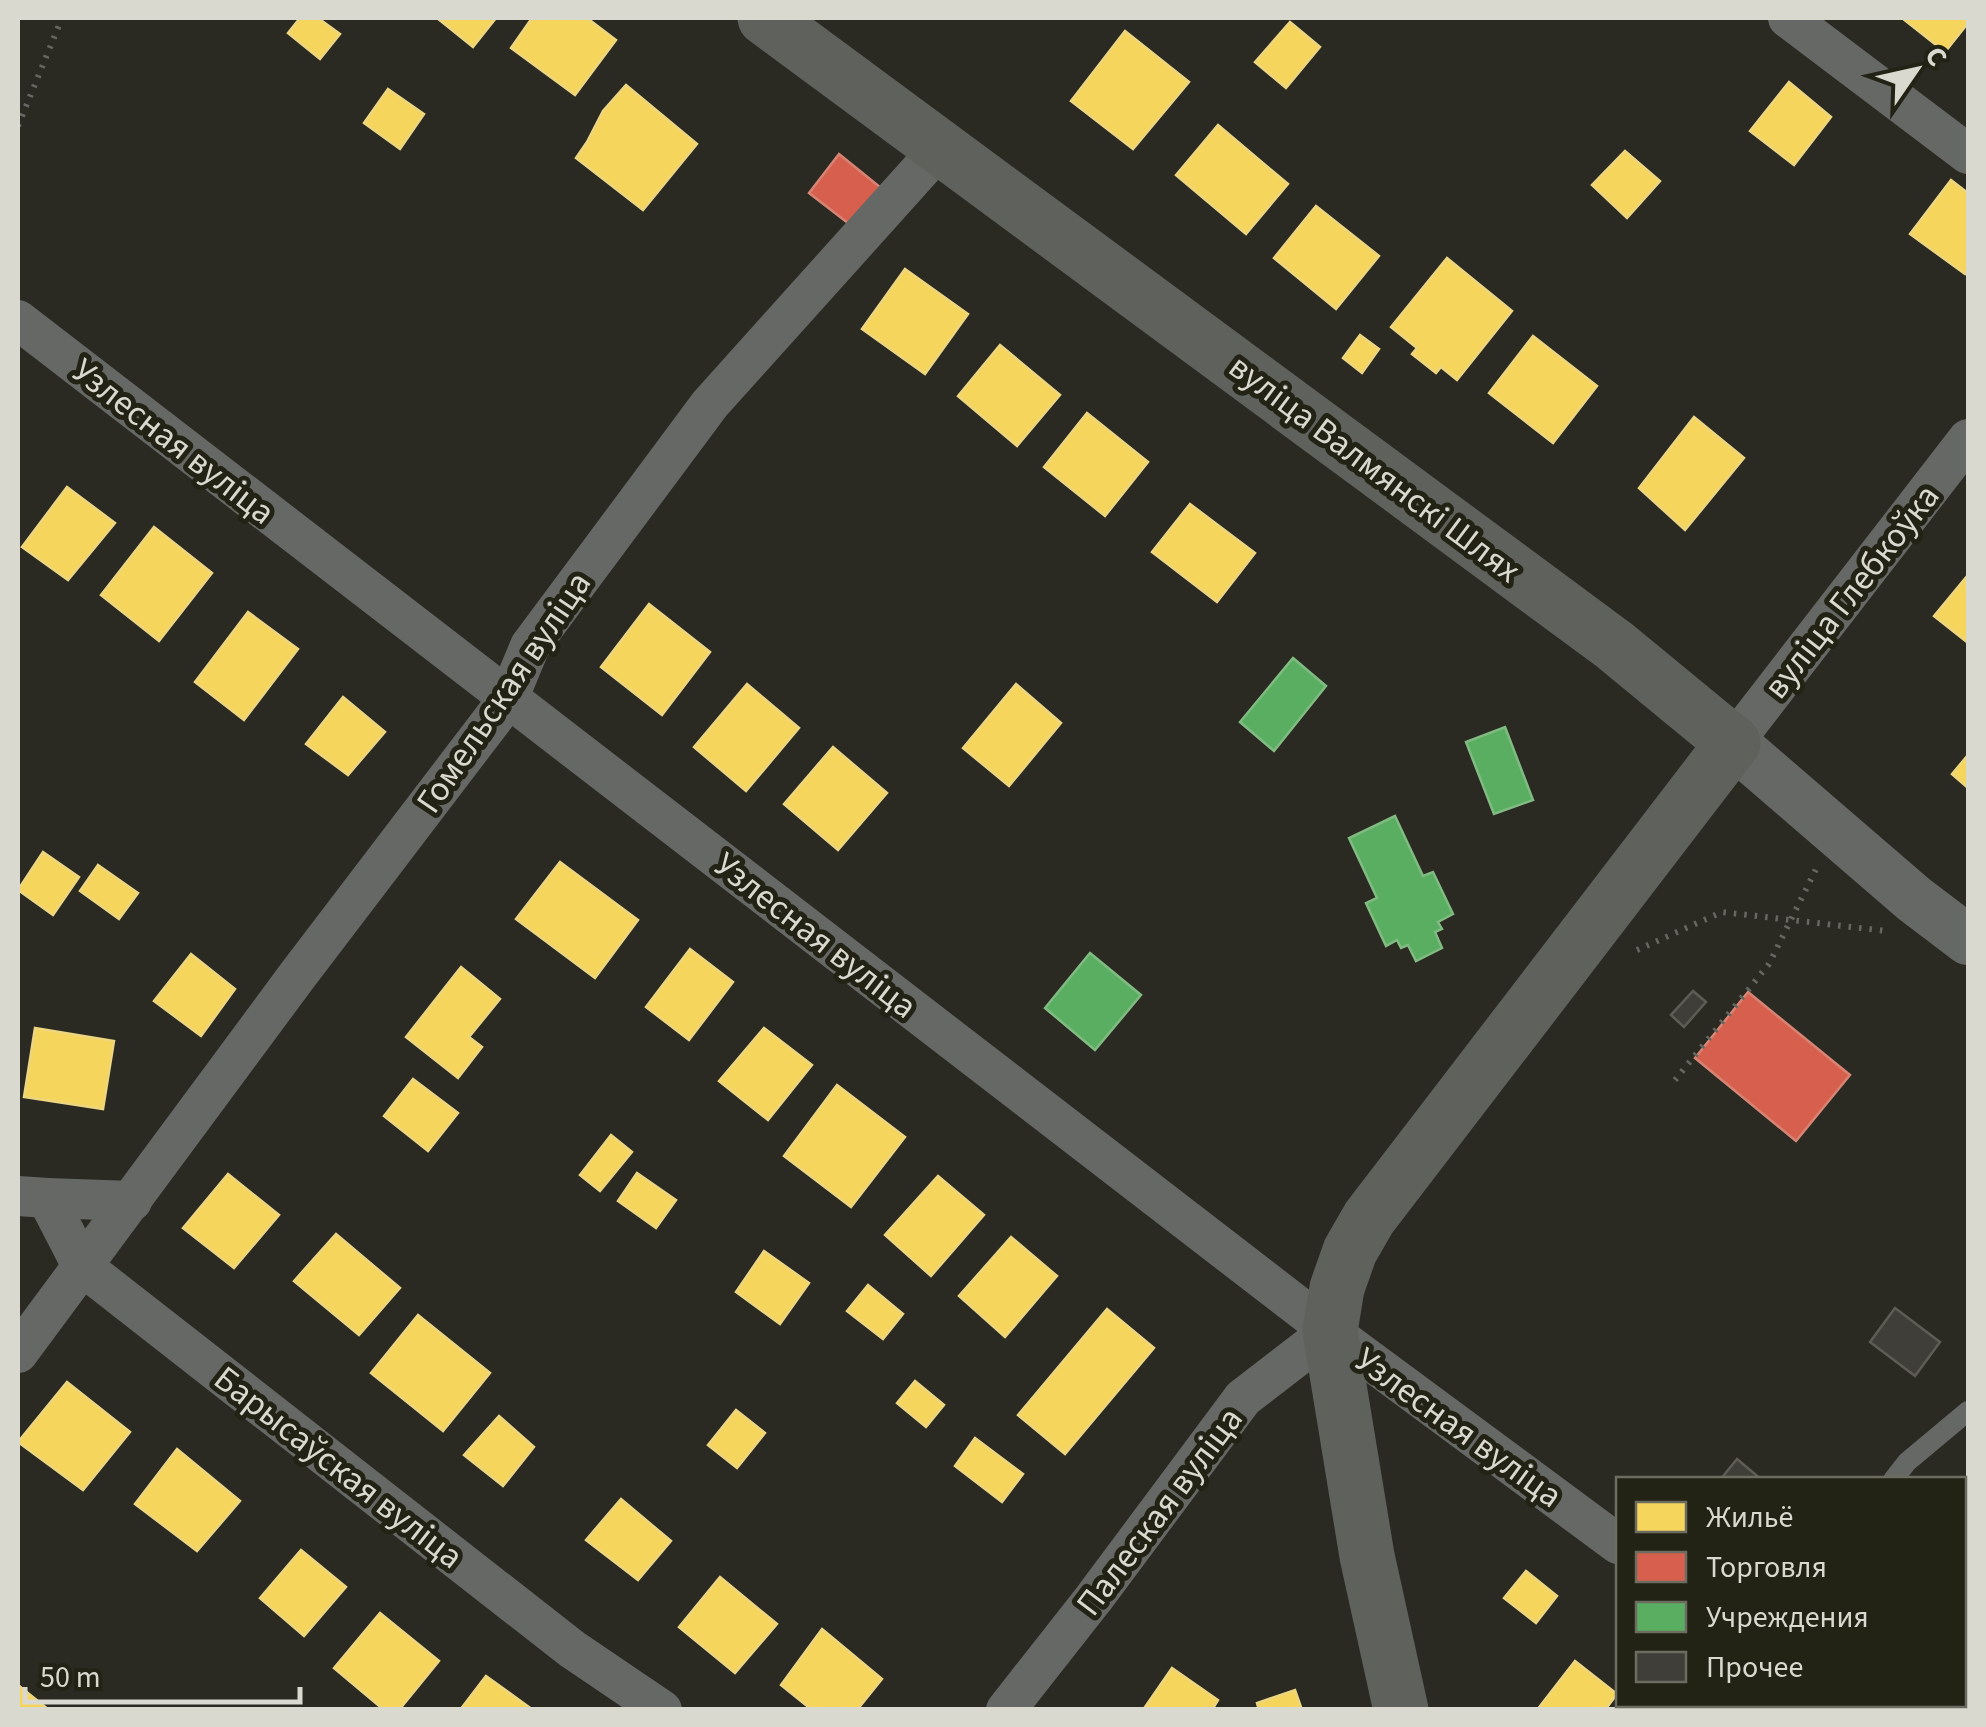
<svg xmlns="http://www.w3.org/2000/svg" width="1986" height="1727" font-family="'Source Sans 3',sans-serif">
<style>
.homes{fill:#f6d55c;stroke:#edd67f;stroke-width:2.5}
.shops{fill:#d6604d;stroke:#d78474;stroke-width:2.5}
.public{fill:#5aae61;stroke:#80bb82;stroke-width:2.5}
.building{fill:#403e38;stroke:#5e5c55;stroke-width:2.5}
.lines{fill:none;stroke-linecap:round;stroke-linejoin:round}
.path{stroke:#666663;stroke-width:6;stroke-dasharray:2.5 8;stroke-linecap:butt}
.service{stroke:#666865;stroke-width:20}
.minor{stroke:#666865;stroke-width:40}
.tertiary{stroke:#666865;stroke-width:50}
.secondary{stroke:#5f615c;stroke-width:55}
.labels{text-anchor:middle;stroke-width:10;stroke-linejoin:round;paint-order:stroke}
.street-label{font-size:35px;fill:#d9d9d0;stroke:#232315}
</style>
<rect width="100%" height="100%" fill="#2a2a22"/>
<!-- homes -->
<g class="homes">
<path d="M300,18H318L340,34L320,59L288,33Z"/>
<path d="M437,18H496L473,47Z"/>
<path d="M532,18H587L616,40L575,95L511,48Z"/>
<path d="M1902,18H1968V23L1945,52Z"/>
<path d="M1290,22L1320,47L1286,88L1255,62Z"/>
<path d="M1125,31L1189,82L1133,149L1071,101Z"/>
<path d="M1789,82L1831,117L1794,165L1750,131Z"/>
<path d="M626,85L697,144L643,210L576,158L587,142L603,111Z"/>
<path d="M388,89L424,114L400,149L364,123Z"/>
<path d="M1218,125L1288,184L1246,234L1176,175Z"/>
<path d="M1625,151L1660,181L1627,218L1592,185Z"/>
<path d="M1951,180L1968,193V269L1965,274L1910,234Z"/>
<path d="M1316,206L1379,256L1336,309L1274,258Z"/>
<path d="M1447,258L1512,311L1457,380L1441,367L1436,373L1412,354L1417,348L1391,327Z"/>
<path d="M905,269L968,314L925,374L862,329Z"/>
<path d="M1360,335L1379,349L1362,373L1343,358Z"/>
<path d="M1533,336L1597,386L1553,443L1489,393Z"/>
<path d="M1000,345L1060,395L1017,446L958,396Z"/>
<path d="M1087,413L1148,462L1105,516L1044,467Z"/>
<path d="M1694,417L1744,458L1685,530L1639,488Z"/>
<path d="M67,487L115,523L68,580L22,547Z"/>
<path d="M1190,504L1255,553L1217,602L1152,552Z"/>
<path d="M154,527L212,573L159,641L101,595Z"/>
<path d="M1968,575V643L1934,616Z"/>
<path d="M649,604L710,652L662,715L601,667Z"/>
<path d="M248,612L298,649L244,720L195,682Z"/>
<path d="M747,684L799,728L746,791L694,747Z"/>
<path d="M1016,684L1061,723L1009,786L963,748Z"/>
<path d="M343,697L385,732L348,775L306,744Z"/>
<path d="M833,747L887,793L838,850L784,804Z"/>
<path d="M1968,755V788L1952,774Z"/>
<path d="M43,852L79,877L53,915L18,890Z"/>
<path d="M560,862L638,920L595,978L516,919Z"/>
<path d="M98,865L138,893L119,919L80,891Z"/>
<path d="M690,949L733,982L689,1040L646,1007Z"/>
<path d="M191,954L235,989L201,1036L154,1001Z"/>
<path d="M461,967L500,999L469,1037L482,1047L458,1078L406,1037Z"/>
<path d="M35,1028L114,1041L103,1109L24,1097Z"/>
<path d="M764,1028L812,1065L768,1120L719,1081Z"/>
<path d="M413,1079L458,1113L428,1151L384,1116Z"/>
<path d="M837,1085L905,1137L851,1207L784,1156Z"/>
<path d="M611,1135L632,1152L600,1191L580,1175Z"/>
<path d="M637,1173L676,1200L656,1228L618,1201Z"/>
<path d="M228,1174L279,1215L234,1268L183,1228Z"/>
<path d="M938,1176L984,1215L931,1276L885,1235Z"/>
<path d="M336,1234L400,1288L359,1335L294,1281Z"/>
<path d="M1011,1237L1057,1276L1005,1337L959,1296Z"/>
<path d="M764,1251L809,1283L780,1324L736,1292Z"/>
<path d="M868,1285L903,1314L883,1339L847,1311Z"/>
<path d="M1107,1309L1154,1348L1065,1454L1018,1415Z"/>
<path d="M418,1315L490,1373L443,1431L371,1373Z"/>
<path d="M915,1381L944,1405L926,1427L897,1403Z"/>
<path d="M67,1382L130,1432L83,1490L18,1442Z"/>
<path d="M736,1410L765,1433L737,1468L708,1445Z"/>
<path d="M499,1416L534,1447L503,1486L464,1455Z"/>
<path d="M975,1438L1023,1474L1002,1502L955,1466Z"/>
<path d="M177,1449L240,1501L197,1551L135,1504Z"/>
<path d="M621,1499L671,1541L638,1580L586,1540Z"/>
<path d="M301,1550L346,1587L304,1636L260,1598Z"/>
<path d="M1526,1571L1557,1596L1536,1623L1504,1598Z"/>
<path d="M720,1577L777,1624L735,1673L679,1627Z"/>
<path d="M380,1613L439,1661L399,1710H384L334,1668Z"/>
<path d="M822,1629L882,1679L857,1710H812L781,1685Z"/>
<path d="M1575,1661L1617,1694L1605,1710H1537Z"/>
<path d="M1172,1668L1218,1700L1212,1710H1143Z"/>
<path d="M486,1676L533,1710H460Z"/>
<path d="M18,1685L49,1710H18Z"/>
<path d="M1295,1690L1302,1710H1259L1257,1703Z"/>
</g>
<!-- shops -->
<g class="shops">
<path d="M839,154L886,192L857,230L809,193Z"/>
<path d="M1748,992L1850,1075L1796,1141L1695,1058Z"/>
</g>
<!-- public -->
<g class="public">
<path d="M1293,658L1326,686L1274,751L1240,722Z"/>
<path d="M1505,727L1533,800L1494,814L1466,742Z"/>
<path d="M1395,816L1423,876L1433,872L1453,914L1438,922L1442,929L1435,932L1442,948L1416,961L1408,945L1401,948L1397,940L1386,946L1366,903L1377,898L1349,838Z"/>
<path d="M1090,953L1141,995L1095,1050L1045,1008Z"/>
</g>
<!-- building -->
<g class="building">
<path d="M1693,991L1706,1002L1684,1027L1671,1015Z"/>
<path d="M1895,1308L1940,1342L1915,1376L1870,1342Z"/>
<path d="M1737,1459L1762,1480H1720Z"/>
</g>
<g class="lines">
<!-- path -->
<g class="path">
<path d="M18,126L62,18"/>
<path d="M1637,950L1722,912L1886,931"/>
<path d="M1675,1080L1769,964L1816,869"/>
</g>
<!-- service -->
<path class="service" d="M1893,1480L1907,1462L1968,1411"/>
<!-- minor -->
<g class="minor">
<path d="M1788,18L1968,154"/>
<path d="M18,320L1330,1331L1618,1544"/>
<path d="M1733,743L1968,439"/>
<path d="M18,1196L47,1198L82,1266L572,1649L662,1710"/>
<path d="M47,1198L132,1201"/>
<path d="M18,1353L297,976L508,699L530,646L710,404L941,147"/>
<path d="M1827,1704L1833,1710"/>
<path d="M1006,1710L1094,1598L1243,1398L1330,1331"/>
</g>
<!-- tertiary -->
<path class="tertiary" d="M1733,743L1914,899L1968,940"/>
<!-- secondary -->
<path class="secondary" d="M765,18L1614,645L1733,743L1369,1218L1350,1251L1337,1288L1330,1331L1367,1556L1401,1710"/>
</g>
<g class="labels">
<!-- street labels -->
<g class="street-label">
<text transform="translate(174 441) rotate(38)" y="12">Узлесная вуліца</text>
<text transform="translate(1375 468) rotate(37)" y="12">вуліца Валмянскі Шлях</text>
<text transform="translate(1851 591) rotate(-52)" y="12">вуліца Глебкоўка</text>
<text transform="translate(503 692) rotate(-56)" y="12">Гомельская вуліца</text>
<text transform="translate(816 935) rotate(38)" y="12">Узлесная вуліца</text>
<text transform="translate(1459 1427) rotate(36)" y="12">Узлесная вуліца</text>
<text transform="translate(339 1467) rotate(38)" y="12">Барысаўская вуліца</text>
<text transform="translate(1159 1511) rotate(-53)" y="12">Палеская вуліца</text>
</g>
</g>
<!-- border -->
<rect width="1986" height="1727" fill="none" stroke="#d9d9d0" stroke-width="40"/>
<!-- legend -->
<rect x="1616" y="1477" width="350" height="230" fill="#232315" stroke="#6c6c60" stroke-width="2.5"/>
<rect x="1636" y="1502" width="50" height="30" fill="#f6d55c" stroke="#6c6c60" stroke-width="2.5"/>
<text x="1706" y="1527" font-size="30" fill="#d9d9d0">Жильё</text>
<rect x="1636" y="1552" width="50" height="30" fill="#d6604d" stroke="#6c6c60" stroke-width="2.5"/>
<text x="1706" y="1577" font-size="30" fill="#d9d9d0">Торговля</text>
<rect x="1636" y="1602" width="50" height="30" fill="#5aae61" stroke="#6c6c60" stroke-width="2.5"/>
<text x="1706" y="1627" font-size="30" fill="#d9d9d0">Учреждения</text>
<rect x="1636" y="1652" width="50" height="30" fill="#403e38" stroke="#6c6c60" stroke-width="2.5"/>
<text x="1706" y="1677" font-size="30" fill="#d9d9d0">Прочее</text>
<!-- north arrow -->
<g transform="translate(1916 70) rotate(56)" stroke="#232315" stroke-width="8" paint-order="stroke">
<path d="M0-8L18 38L0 25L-18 38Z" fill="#d9d9d0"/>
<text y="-15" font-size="28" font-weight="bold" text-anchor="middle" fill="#d9d9d0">С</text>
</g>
<!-- scale -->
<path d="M25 1687v15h275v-15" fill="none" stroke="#d9d9d0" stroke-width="5"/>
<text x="40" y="1687" font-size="30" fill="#d9d9d0" stroke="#232315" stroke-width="8" paint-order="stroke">50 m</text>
</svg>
